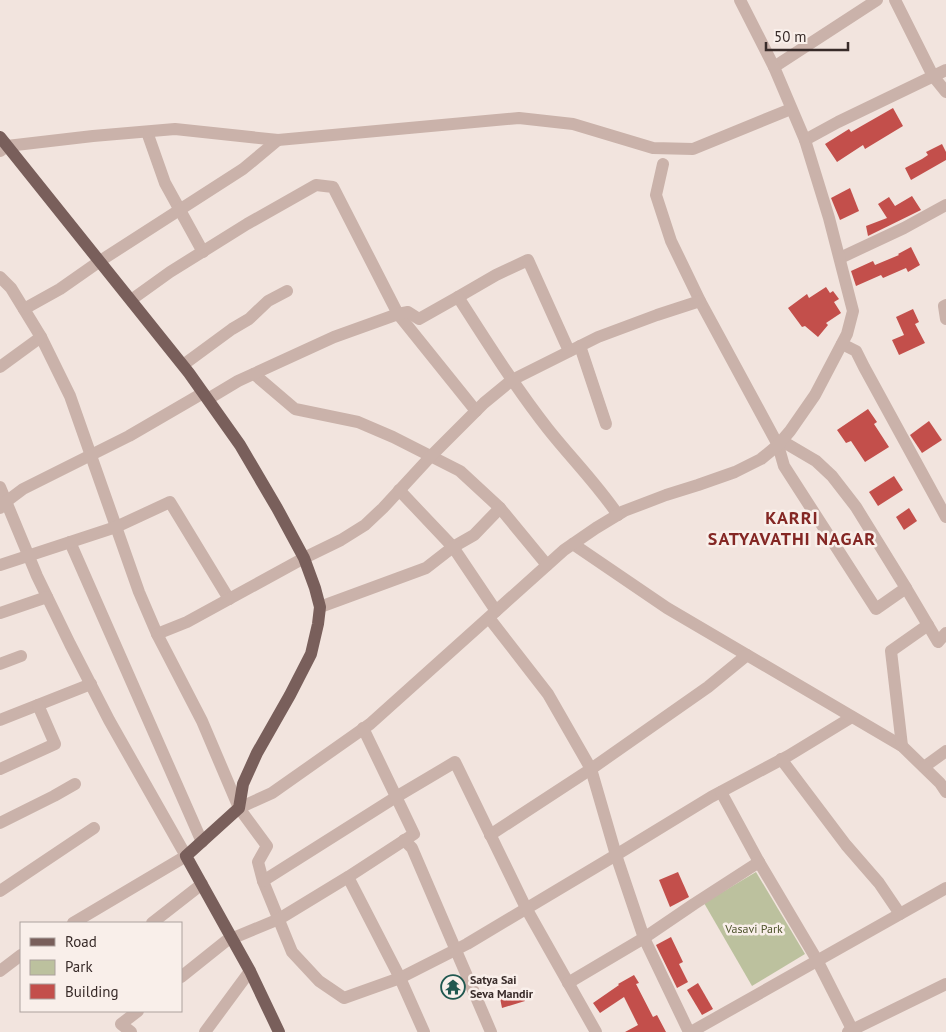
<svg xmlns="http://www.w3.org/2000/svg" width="946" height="1032" font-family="'PT Sans',sans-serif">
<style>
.green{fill:#bcc19e}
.building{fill:#c34f4b}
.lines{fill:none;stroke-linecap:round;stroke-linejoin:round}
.minor{stroke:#cab2aa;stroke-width:12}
.major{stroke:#795f5b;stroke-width:12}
.labels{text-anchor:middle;stroke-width:5;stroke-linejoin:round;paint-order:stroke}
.park-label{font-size:12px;fill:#4f552e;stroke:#f9efea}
.poi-label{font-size:12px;font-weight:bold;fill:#382b29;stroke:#f9efea;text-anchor:start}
.district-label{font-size:18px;font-weight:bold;letter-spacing:1px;fill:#842724;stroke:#f9efea}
</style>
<rect width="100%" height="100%" fill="#f2e4de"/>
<!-- green -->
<path class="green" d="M756,872L805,954L752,986L704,903Z"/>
<!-- building -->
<g class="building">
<path d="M893,108L903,126L865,149L863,145L837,162L825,144L849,129L851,132Z"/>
<path d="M942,144L946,152V160L911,180L905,168L922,159L928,155L926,152Z"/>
<path d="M850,188L859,211L840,220L831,198Z"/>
<path d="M912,196L921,210L868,236L866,226L887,218L878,204L889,197L895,206Z"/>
<path d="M911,247L920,265L908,272L906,268L883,278L881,275L856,286L851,271L873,261L875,265L899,255L898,254Z"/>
<path d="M826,287L830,293L833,291L839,299L834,302L841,313L826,323L828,325L818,337L805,326L802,327L788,308L807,294L809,298Z"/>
<path d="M913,309L919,322L915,324L925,343L899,355L892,340L904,335L896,317Z"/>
<path d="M868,409L877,422L874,424L889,447L865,462L851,441L846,443L837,430Z"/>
<path d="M929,421L942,440L922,453L910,435Z"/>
<path d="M894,476L903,490L878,506L869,492Z"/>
<path d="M909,508L917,521L904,530L896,517Z"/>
<path d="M678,872L689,897L670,907L659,880Z"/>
<path d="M671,937L683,962L679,964L688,982L677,988L656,945Z"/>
<path d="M634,975L639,983L636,984L653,1017L657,1015L666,1032H625L638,1025L624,997L600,1013L593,1003L619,985L618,984Z"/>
<path d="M698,983L713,1009L702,1015L687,990Z"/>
<path d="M522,991L525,1001L502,1008L500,998Z"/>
</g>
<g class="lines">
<!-- minor -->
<g class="minor">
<path d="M895,0L933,76L946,92"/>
<path d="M774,67L877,0"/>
<path d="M147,132L165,183L203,252"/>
<path d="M805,140L838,122L946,70"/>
<path d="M0,151L7,146L93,136L175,129L278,140L519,118L573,124L653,148L693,149L791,109"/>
<path d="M663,164L656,195L671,241L700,301L778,445L784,466L876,609L906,588L938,642L946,633"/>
<path d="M840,258L904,228L946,205"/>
<path d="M0,277L11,288L41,337L70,396L139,592L157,634L202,721L239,808L267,846L258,862L263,881L292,952L319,981L344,998L400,978L467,944L616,855L711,797L788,756L852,717"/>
<path d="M458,297L496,275L528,260L569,351"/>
<path d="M131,300L170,272L247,224L316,185L333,187L398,314L476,411"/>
<path d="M946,305L944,306L946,319"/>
<path d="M24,309L60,289L100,261L243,169L278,140"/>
<path d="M842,344L856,351L864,367L946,517"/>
<path d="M580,346L606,424"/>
<path d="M183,365L232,329L249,319L268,301L287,291"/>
<path d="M0,367L41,337"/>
<path d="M254,374L295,409L358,422L393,437L460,471L500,508L547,565"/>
<path d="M208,399L238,381L334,337L398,314L408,312L419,319L458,297C487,342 515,387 548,429C571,458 597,484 618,515"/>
<path d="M782,441L816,461L832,476L856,507L906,588"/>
<path d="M0,487L37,576L70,644L109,720L186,856L73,923"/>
<path d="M399,490L453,547L496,611"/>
<path d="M0,508L7,501L23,489L129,436L203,393"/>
<path d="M70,542L202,842"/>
<path d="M573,544L667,608L902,746L940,783L946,792"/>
<path d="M0,565L116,527L170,502L229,599"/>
<path d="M320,607L426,568L453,547L474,535L500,508"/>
<path d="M0,613L47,597"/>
<path d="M489,618L548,694L591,769L490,835"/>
<path d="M157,634L187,622L304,558L341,540L365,525L383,508L431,456L484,403L512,380L598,337L657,315L700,301"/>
<path d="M0,664L21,656"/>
<path d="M0,720L91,684"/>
<path d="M902,746L891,651L928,625"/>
<path d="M781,759L846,845L879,883L900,914"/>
<path d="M924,767L946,751"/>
<path d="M0,769L55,744L38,705"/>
<path d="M721,792L759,862L817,960L852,1029"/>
<path d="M239,808L272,793L370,724L564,550L596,528L624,511L666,495L698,485L735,472L761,459L778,445L790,431L815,395L847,334L853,311L829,218L805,140L774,67L740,0"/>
<path d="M0,823L54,796L75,784"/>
<path d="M404,840L412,848L491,1032"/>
<path d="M348,877L400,978L424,1032"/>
<path d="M263,881L396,797L455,762L526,908L596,1032"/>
<path d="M0,891L94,828"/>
<path d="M152,923L202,884"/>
<path d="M0,971L21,955"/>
<path d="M181,977L226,941L279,919L348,877L414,834L363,728"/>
<path d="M568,983L644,938L694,904L759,862"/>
<path d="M131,1032L121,1024L138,1011"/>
<path d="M205,1032L250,971"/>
<path d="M689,1032L644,938L616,855L591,769L708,687L747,655"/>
<path d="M691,1032L946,888"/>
<path d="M848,1032L946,984"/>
</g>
<!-- major -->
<path class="major" d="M0,137L189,373L240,445L277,508L304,558L315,588L320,607L318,624L311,654L290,695L257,753L243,784L239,808L186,856L250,971L279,1032"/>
</g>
<!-- icons -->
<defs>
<g id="temple-ring" transform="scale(1.25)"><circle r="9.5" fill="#f9efea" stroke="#205850" stroke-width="1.5"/><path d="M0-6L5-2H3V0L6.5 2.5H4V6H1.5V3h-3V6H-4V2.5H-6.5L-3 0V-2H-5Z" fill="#205850"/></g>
</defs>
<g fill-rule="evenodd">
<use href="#temple-ring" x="453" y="987"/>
</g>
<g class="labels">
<!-- park labels -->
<g class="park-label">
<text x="754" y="933">Vasavi Park</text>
</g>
<!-- poi labels -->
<g class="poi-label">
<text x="470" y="984">Satya Sai<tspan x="470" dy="14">Seva Mandir</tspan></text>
</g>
<!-- district labels -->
<g class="district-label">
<text x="792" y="524">KARRI<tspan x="792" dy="21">SATYAVATHI NAGAR</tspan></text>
</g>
</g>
<!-- legend -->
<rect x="20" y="922" width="162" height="90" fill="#f9efea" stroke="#aca19d"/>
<rect x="30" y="938" width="25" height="8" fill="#795f5b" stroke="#aca19d"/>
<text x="65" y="947" font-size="15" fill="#382b29">Road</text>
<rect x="30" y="960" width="25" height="15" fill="#bcc19e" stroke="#aca19d"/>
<text x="65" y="972" font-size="15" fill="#382b29">Park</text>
<rect x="30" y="984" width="25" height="15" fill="#c34f4b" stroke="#aca19d"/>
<text x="65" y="997" font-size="15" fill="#382b29">Building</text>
<!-- scale -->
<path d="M766 42v8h82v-8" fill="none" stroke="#382b29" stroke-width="2.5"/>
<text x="774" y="42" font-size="15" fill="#382b29" stroke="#f9efea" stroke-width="4" paint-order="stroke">50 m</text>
</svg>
